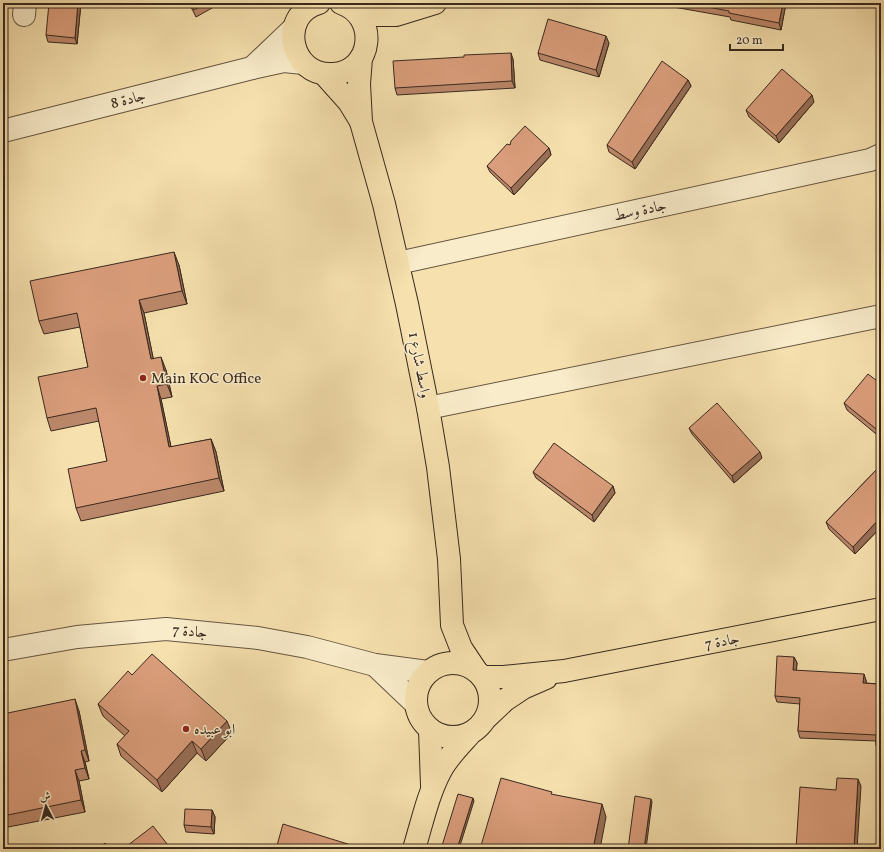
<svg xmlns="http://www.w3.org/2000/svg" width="884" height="852" font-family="Vollkorn,Amiri,serif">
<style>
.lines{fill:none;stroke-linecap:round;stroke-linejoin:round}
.minor-casing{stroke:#685642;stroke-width:24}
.major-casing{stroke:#38281e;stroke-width:24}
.minor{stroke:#f9ecca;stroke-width:22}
.major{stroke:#f6e1ae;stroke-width:22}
.wall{fill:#bc886b;stroke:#38281e}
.shaded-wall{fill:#996f57;stroke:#38281e}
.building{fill:#db9e7c;stroke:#38281e}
.poi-dot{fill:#8f2418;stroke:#f9ecca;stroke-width:1.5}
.labels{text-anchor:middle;stroke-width:3;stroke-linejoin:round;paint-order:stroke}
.street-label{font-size:15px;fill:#38281e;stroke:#f9ecca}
.poi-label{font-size:15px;fill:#38281e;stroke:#f9ecca;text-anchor:start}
</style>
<rect width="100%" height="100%" fill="#f6e1ae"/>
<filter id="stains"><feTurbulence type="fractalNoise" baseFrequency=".005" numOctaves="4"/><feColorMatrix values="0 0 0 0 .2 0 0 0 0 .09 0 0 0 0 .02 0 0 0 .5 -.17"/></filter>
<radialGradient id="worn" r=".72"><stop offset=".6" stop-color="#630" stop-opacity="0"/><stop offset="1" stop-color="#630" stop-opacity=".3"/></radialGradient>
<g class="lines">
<!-- minor casing -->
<g class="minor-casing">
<g id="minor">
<path d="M24,15L25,3"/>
<path d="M252,68L294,28"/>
<path d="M3,131L252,68L284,61L303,63"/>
<path d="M398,263L870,160L881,155"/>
<path d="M428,408L881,316"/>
<path d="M3,650L77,637L166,629L258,638L307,647L375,665L428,672"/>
<path d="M375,665L416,704"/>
</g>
</g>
<!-- major casing -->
<g class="major-casing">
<g id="major">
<path d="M319,3C277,15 290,77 333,74C373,72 379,16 341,3"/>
<path d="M358,13L378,15H396L435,3"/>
<path d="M361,58L359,84L361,122L384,204L407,304L428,408L438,467L449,559L452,625L461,648L475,669"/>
<path d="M324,74L349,102L360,120"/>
<circle cx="453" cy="700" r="37"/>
<path d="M483,677H504L564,671L881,609"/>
<path d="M487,717L505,700L523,688L546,678"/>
<path d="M430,730L432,785"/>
<path d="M414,849C422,823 428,794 441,770C448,757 459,746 469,735"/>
</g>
</g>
<!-- minor -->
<use href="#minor" class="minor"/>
<!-- major -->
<use href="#major" class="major"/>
</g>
<!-- wall -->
<g class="wall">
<path d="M81,3L77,44L48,42L46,35Z"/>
<path d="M189,3H221L196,17Z"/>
<path d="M667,3H786L781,30L731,20L730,17L668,6Z"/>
<path d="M609,43L599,77L540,60L538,53Z"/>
<path d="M513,59L515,88L397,95L395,88Z"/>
<path d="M688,80L691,86L635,169L609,152L607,145Z"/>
<path d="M814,102L779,143L749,117L746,110Z"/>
<path d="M510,145L549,148L551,155L514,195L490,172L487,166Z"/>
<path d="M179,265L187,304L144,313L153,358L166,370L172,397L161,399L171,447L211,439L216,452L224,491L81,521L76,508L107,461L99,421L51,431L47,418L88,367L80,327L44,334L39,321Z"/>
<path d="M881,384V438L847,410L844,403Z"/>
<path d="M689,428L762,458L734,483L692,434Z"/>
<path d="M881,465V527L855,554L829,529L826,522Z"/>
<path d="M533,472L613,486L615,493L594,522L536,478Z"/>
<path d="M794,657L797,663L796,671L866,680V683L878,684L879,687H881V752H878L876,745V741L800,738L798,731L800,704L777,702L775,696Z"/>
<path d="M132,675L232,733L206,761L197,753L162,792L121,756L117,744L125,736L103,716L98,704Z"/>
<path d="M79,711L89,761L85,762L89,779L79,781L85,812L3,828V714Z"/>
<path d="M212,810L215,817L214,834L186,832L184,825Z"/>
</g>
<!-- shaded-wall -->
<g class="shaded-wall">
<path d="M78,3H81L77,44L75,38Z"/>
<path d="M783,3H786L781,30L779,23Z"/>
<path d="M606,36L609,43L599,77L596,70Z"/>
<path d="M511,53L513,59L515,88L512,81Z"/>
<path d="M688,80L691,86L635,169L632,162Z"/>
<path d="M812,95L814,102L779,143L776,136Z"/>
<path d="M549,148L551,155L514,195L511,188Z"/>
<path d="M174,252L179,265L187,304L182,291Z"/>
<path d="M139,300L144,313L156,372L151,359Z"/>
<path d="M161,357L166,370L172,397L167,384Z"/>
<path d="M157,386L161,399L174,461L169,447Z"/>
<path d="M211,439L216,452L224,491L219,478Z"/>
<path d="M760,452L762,458L734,483L732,476Z"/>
<path d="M613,486L615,493L594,522L592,515Z"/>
<path d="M881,517V527L855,554L853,547Z"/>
<path d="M794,657L797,663L796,677L793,670Z"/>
<path d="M864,674L866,680V689L863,683Z"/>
<path d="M75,699L79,711L89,761L85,750Z"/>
<path d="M227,721L232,733L206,761L201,749Z"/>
<path d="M192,741L197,753L162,792L157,780Z"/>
<path d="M81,751L85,762L89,779L85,768Z"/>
<path d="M75,770L79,781L85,812L81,800Z"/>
<path d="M858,779L861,786L857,849H854Z"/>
<path d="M473,798L474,801L459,849H457Z"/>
<path d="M651,799L652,802L646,849H644Z"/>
<path d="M602,804L606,817L600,849H593Z"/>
<path d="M212,810L215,817L214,834L211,827Z"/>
</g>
<!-- building -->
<g class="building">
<path d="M49,3H78L75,38L46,35Z"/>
<path d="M190,3H206L194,10Z"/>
<path d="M687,3H783L779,23L729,13V11Z"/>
<path d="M548,19L606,36L596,70L538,53Z"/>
<path d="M511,53L512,81L395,88L393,61L464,57V55Z"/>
<path d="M662,61L688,80L632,162L607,145Z"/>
<path d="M782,69L812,95L776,136L746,110Z"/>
<path d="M525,126L549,148L511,188L487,166L507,144L510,145L511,141Z"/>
<path d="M174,252L182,291L139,300L151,359L161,357L167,384L157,386L169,447L211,439L219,478L76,508L68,469L107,461L96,408L47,418L38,377L88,367L77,313L39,321L30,281Z"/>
<path d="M868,374L881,384V433L844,403Z"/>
<path d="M717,403L760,452L732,476L689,428Z"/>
<path d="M554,443L613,486L592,515L533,472Z"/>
<path d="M881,465V517L853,547L826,522Z"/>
<path d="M152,654L227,721L201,749L192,741L157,780L117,744L129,731L98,704L128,671L132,675Z"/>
<path d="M777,656L794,657L793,670L864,674L863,683L878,684V686L881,687V745H876V735L798,731L800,698L775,696Z"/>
<path d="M75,699L85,750L81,751L85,768L75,770L81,800L3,816V714Z"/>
<path d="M501,778L552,792L551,794L602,804L593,849H480Z"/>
<path d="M837,778L858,779L854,849H796L800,787L836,790Z"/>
<path d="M458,794L473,798L457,849H441Z"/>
<path d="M635,796L651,799L644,849H628Z"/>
<path d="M185,809L212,810L211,827L184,825Z"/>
<path d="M283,824L351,845L350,849H276Z"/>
<path d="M153,826L171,849H123Z"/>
<path d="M105,843L109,849H98Z"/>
</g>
<!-- markers -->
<g class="poi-dot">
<circle cx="143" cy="378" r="4"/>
<circle cx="186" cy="729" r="4"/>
</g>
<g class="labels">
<!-- street labels -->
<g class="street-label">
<text transform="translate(128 99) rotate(-14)" y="5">جادة 8</text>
<text transform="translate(640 210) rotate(-12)" y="5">جادة وسط</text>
<text transform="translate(420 365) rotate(79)" y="5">واسط شارع 1</text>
<text transform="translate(190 631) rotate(5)" y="5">جادة 7</text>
<text transform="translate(722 641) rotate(-11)" y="5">جادة 7</text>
</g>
<!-- poi labels -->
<g class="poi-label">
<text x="151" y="383">Main KOC Office</text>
<text x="194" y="734">ابو عبيده</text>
</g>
</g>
<!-- margin -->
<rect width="884" height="852" fill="none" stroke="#f6e1ae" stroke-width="16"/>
<rect x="4" y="4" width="876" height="844" fill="none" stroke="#38281e" stroke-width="2"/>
<rect x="8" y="8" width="868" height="836" fill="none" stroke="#38281e"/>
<!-- north arrow -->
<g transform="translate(46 806) rotate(354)" stroke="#f9ecca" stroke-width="3" paint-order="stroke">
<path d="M0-3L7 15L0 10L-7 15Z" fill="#38281e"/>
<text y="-6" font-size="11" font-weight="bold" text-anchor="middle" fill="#38281e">ش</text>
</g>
<!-- scale -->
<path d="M730 44v6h53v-6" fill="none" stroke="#38281e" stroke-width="2"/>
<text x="736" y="44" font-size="12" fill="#38281e" stroke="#f9ecca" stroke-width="3" paint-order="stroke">20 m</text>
<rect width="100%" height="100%" filter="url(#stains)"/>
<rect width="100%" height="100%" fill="url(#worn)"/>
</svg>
